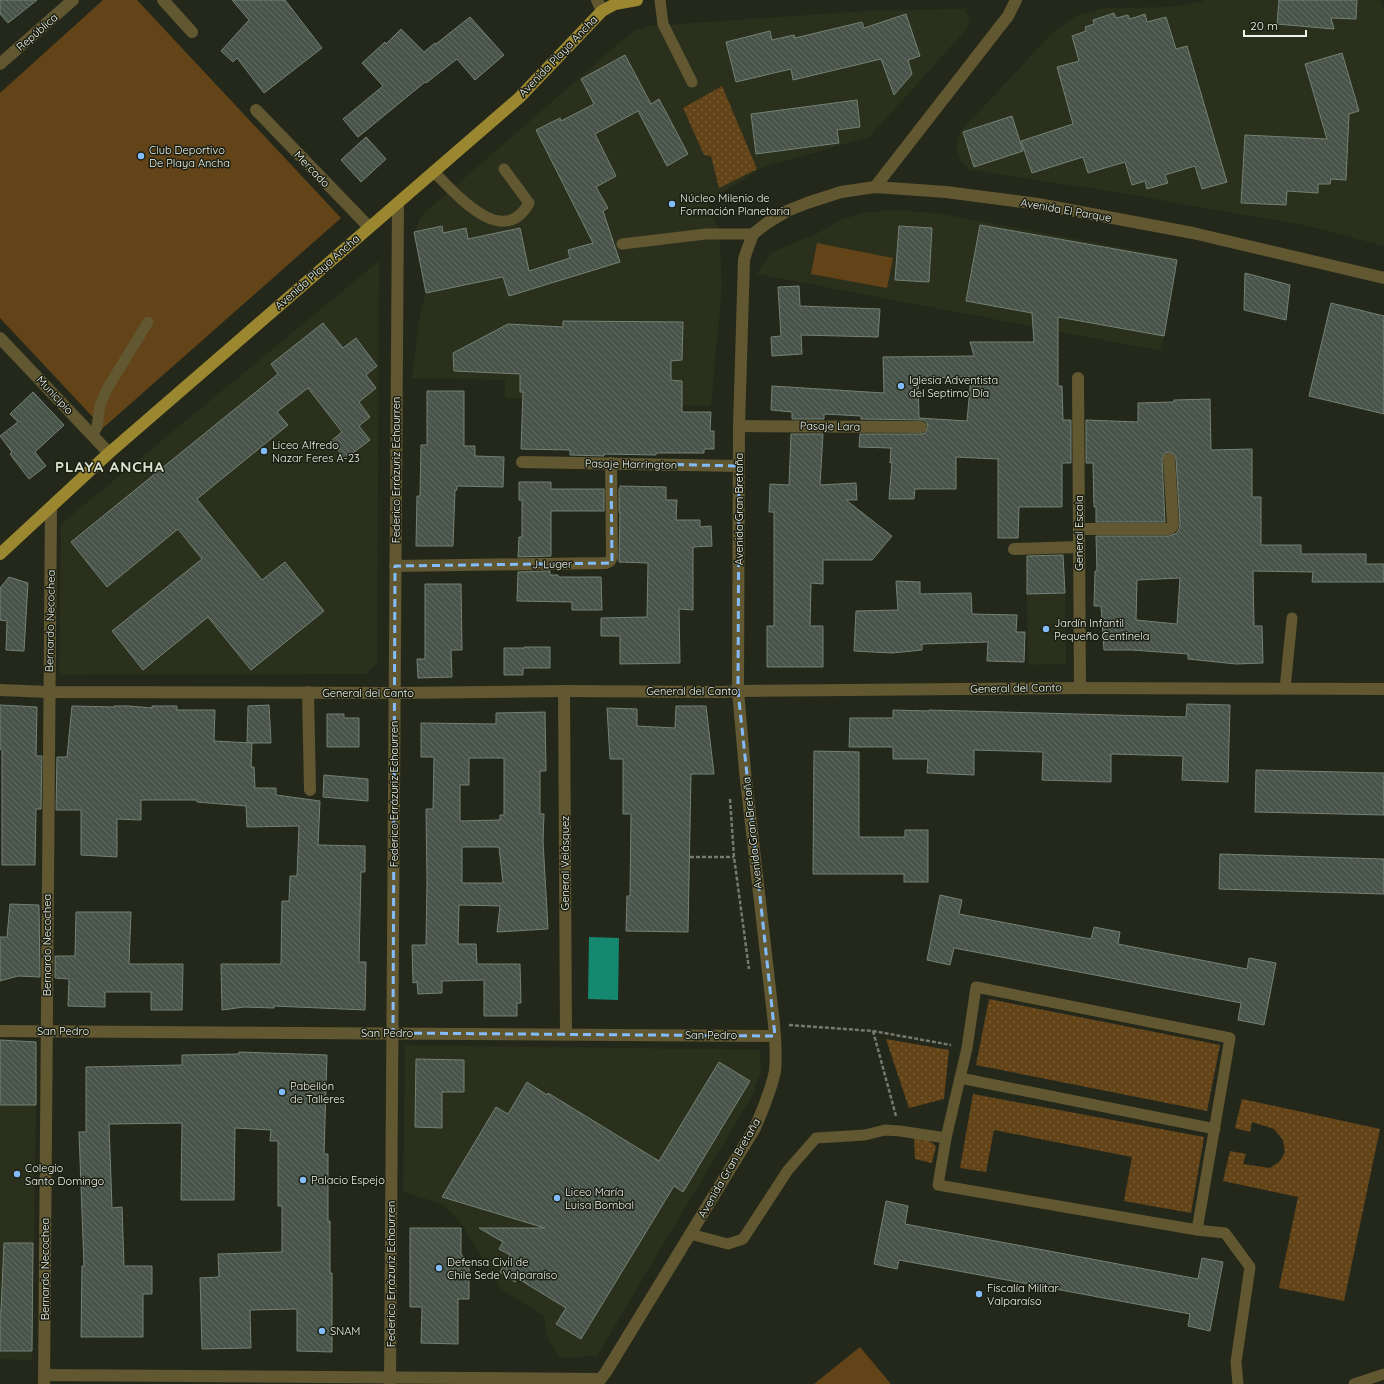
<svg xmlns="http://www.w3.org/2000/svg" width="1384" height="1384" font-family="Quicksand,sans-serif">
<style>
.built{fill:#2a301c}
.grass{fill:url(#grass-dots)}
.pitch{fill:#634318}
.water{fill:#158870}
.building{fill:url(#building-back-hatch);stroke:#738175;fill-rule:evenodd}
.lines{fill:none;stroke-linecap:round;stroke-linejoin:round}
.path{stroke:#75796e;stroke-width:2.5;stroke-dasharray:4 2;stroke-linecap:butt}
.service{stroke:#615731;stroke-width:11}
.minor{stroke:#615731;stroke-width:12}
.tertiary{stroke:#615731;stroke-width:12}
.primary{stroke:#9b872f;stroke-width:12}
.marked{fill:none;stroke:#83bcfb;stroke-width:3;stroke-dasharray:8 5;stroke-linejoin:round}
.poi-dot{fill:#83bcfb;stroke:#1b1f12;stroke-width:1.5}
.labels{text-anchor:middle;stroke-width:3;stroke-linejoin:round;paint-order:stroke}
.street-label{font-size:11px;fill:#f0f3eb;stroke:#1b1f12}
.poi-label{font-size:11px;fill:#f0f3eb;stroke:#1b1f12;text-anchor:start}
.district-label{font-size:15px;font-weight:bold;letter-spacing:1px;fill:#dce2d1;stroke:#1b1f12}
</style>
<defs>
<pattern id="grass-dots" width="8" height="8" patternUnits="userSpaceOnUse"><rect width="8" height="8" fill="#634318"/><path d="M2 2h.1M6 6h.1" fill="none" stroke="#7a5f3a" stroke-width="1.8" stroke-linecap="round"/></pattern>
<pattern id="building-back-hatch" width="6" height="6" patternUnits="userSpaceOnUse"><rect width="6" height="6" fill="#485449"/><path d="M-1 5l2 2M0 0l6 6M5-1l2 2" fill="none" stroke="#636d63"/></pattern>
</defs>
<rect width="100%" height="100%" fill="#24281b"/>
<!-- built -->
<g class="built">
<path d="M1203,0H1380L1384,11V246L1308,226L1109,191L970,170L960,161L956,147L960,132L1054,31L1078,15L1105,8L1173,7L1202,2Z"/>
<path d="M964,9L970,19L966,30L869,137L764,167L706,202L719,229L722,287L711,406L505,398V380L412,378L420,314L426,293L414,232L421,216L633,31L649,26L865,11Z"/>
<path d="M897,210L937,213L1177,258L1161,351L757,274L772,252L818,233L840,220L867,212Z"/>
<path d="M379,261L377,664L366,674L59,675L61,524Z"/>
<path d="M1065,593L1066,664L1028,665L1027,594Z"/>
<path d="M405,1045L760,1050L761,1070L753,1094L597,1356L560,1358L548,1339L544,1316L501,1289L459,1220L442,1204L403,1192Z"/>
<path d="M0,1105H36L32,1360L0,1359Z"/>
</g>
<!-- grass -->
<g class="grass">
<path d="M722,86L757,169L719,188L711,156L704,155L683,108Z"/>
<path d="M989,999L1220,1045L1207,1111L976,1065Z"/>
<path d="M886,1039L949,1050L944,1099L909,1108Z"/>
<path d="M973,1094L1204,1137L1191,1213L1124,1201L1132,1157L994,1130L986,1172L960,1168Z"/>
<path d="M1242,1099L1380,1129L1344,1301L1279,1288L1298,1197L1223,1181L1230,1151L1246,1154L1243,1164L1270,1168L1280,1161L1285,1152L1283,1140L1274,1129L1252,1122L1250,1132L1235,1128Z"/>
<path d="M924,1137L936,1146L932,1163L915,1159L914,1138Z"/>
</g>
<!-- pitch -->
<g class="pitch">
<path d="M103,0H137L341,218L103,428L0,318V93Z"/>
<path d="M817,243L893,258L887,288L811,274Z"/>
<path d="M860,1347L891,1384H814Z"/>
</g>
<!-- water -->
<path class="water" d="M589,937L619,938L618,1000L588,999Z"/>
<!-- building -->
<g class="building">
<path d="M0,0H37L8,23L0,14Z"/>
<path d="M232,0H285L322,48L264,93L237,58L233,62L221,51L249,20Z"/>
<path d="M1279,0H1357L1356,19L1331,18L1334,29L1277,24Z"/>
<path d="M1114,13L1116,18L1128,15L1130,19L1145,14L1147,22L1166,17L1176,49L1187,46L1227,182L1202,189L1195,166L1165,175L1168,183L1147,189L1145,181L1132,185L1125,162L1088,173L1083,157L1032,173L1021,141L1073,124L1057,67L1079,61L1072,36L1086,31L1085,27L1094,24L1093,20Z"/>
<path d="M906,14L920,56L908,60L912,74L894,95L881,59L793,80L791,69L736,82L726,42L770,31L772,40L794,35L795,38L862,22L864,28Z"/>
<path d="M470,17L504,55L475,80L457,59L426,83L425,82L358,137L343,119L383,86L362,63L385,42L386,44L401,29L424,52L435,43L436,44Z"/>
<path d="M1342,53L1359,111L1349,114L1346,180L1331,179L1330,184H1318V193L1287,191L1286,205L1241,203L1245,135L1327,139L1305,64Z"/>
<path d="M625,55L651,104L659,99L688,154L667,166L638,111L595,134L616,176L596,187L608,208L603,211L620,262L509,296L503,277L426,293L414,232L442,226L443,233L466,228L468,239L520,228L529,271L570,258L568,250L593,243L536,130L560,118L561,121L594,104L581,79Z"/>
<path d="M857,100L860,127L837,130L839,143L756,154L751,114Z"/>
<path d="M1012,116L1023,151L974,167L963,132Z"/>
<path d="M366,137L386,159L361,182L341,160Z"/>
<path d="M980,225L1177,260L1164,336L1058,317V386H1062L1063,420H1071V463H1062V507H1019L1018,538H998V459L956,457V489H915L914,499H889L892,462L890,463L891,448L859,447L860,434H921L925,433L928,427L927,423L924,420L861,419V416L824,414V419H792V412L771,410L772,386L884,393L883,357L974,356L970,342H1034L1032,313L966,301ZM971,377L967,421L919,418L918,378Z"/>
<path d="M899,226L932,228L929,282L895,280Z"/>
<path d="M1245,273L1290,285L1286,320L1244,310Z"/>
<path d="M799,286L800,306L880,309L878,337L801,335L802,354L772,356L771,337L781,336L778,287Z"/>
<path d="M1331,303L1384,316V414L1309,396Z"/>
<path d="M563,321L683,322L682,360L671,361V380L682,381V412H711L710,431H714V449H704V453H656V455L604,454V456L570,455V450L521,449L523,392H520V374L454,371L453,353L508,324L563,327Z"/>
<path d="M323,323L343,348L356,338L377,366L366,375L376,388L359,402L370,417L359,426L370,440L345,459L331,441L342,432L308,388L277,412L288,425L197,499L262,580L285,562L324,611L251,670L208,617L143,670L112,631L202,559L178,529L107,587L71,542L278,374L271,364Z"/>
<path d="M427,391H464V446H475V456L504,457L503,487L457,486V490H455L453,546H416L417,496H420L421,445H427Z"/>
<path d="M33,392L64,425L35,452L46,466L29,479L10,454L12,452L0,436L18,422L10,414Z"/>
<path d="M1210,399L1211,450L1252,449V497H1261V545H1301V554H1366V564H1384V582H1312L1313,572L1253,571L1254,626H1262L1263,663L1236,664L1188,659V654L1132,650H1104L1101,606H1094L1095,571H1097L1096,536H1169L1177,533L1179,529L1180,524L1176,459L1175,455L1169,452L1165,453L1162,459L1165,522H1096V507H1094L1093,463H1086V420L1138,422V403L1174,402V400ZM1180,578L1177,624L1136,620L1137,580Z"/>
<path d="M791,434H823L820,485L856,483L857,500H846L892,536L872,560H823V584L811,583L810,626H823V667H767V626H774V512H769L770,484L789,485Z"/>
<path d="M519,482H551V489H604V511H551V556L518,557L519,537H522V500H519Z"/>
<path d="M620,486L666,487V500H677L676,520H700V527L711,526L712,546L693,547V610L679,609L680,663L620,664V636H601V618L647,617L648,563L619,562L620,514L619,511V489H620Z"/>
<path d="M1063,555L1065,593L1027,594V556Z"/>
<path d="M550,571V575H558V577H601L602,610H572V602L517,601L518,572Z"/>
<path d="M9,577L28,583L24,651L6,650L7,621L0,620V588Z"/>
<path d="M896,581L920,582V594L971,593L972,614L1017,615L1016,632H1025L1024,662L987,661L988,642L922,644V650L892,653L854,651L856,611L898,610Z"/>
<path d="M425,584H461L462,650H451L452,677L418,678L417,659H425Z"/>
<path d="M524,647H550V668H523V675H504V648H524Z"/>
<path d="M1187,704L1230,705L1228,782L1182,780L1183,756L1111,754V782L1042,780L1043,752L974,750V775L927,773L928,759H893V747H849L850,718H893V710L929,711V710L1186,717Z"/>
<path d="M0,705L37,707L36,756H42L41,809H36L35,865H2V750L0,749Z"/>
<path d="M269,705L271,743H247L248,706Z"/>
<path d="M72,706L114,707V706H129L152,708V706H177V710H215L214,741L252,743L251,767H254L255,788H276V795L320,801L318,845L365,846V872H361L359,962H366L365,1010L274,1006V1008L244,1007L222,1010L221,964H281L282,901H289L290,876H297L299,826L247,827L246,806L197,802V800H141V820L117,819V857L81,855V810H56L57,757H67Z"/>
<path d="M676,706H706L714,774H691L688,932L626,931L627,896H630L631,814H623V759H610L607,708L637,709V726L675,728Z"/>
<path d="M545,712L546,771H540V814H544L543,841L548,929L497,932L500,906L459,905L458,944H476L477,964H520L521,1003H517V1016H484V980L442,981V993L418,994L417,982L413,983L412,945H426L427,882L426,809H433L434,757H421V723L496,724V713ZM469,758H504V815H500V820L460,821V785H469ZM462,847H499L503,883H462Z"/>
<path d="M327,714H344V718H359V747H327Z"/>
<path d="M814,751L859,752V837H905V830H928V882H904V874H813Z"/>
<path d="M1256,770L1384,773V815L1255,812Z"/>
<path d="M324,775L368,779V801L323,797Z"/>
<path d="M1220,854L1384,859V894L1219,889Z"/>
<path d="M940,895L962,900L959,914L1091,939L1094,927L1120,932L1118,944L1247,969L1249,958L1276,963L1264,1025L1238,1020L1241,1003L954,948L950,965L927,960Z"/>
<path d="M10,904L39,905L40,977L18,976L0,981V937H7Z"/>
<path d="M76,912H131L129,964H183L182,1010H151V992H105V1007L68,1006L69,979L55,978V956H75Z"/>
<path d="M0,1040L36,1042V1105H0Z"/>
<path d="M239,1052L327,1055L324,1154H328V1221H330V1273H332V1352L297,1351V1309L250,1310L251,1348L202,1349L200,1278L219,1277L218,1254L282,1252V1206H278V1141H270L271,1130L235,1128L234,1200H181L182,1123L109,1124L112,1208L122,1207L124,1266H152V1294H143V1337H81L82,1266H84L79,1132H86V1067L182,1065V1055L239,1054Z"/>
<path d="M416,1059L464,1060V1092H442V1128L415,1127Z"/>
<path d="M719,1062L750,1081L683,1192L674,1186L581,1339L556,1324L566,1308L517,1278L515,1282L500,1272L510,1255L499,1249L503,1242L479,1228H545L442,1197L496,1107L508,1114L527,1082L547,1095L548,1093L659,1161Z"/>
<path d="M886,1201L908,1206L905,1224L1198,1279L1202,1258L1223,1262L1210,1331L1188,1326L1190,1314L899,1260L897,1269L874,1264Z"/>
<path d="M410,1228H461V1254L469,1264V1299H458V1344L421,1343L422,1307H410Z"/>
<path d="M4,1243H33L32,1351H0V1311H1Z"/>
</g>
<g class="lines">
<!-- path -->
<g class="path">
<path d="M730,799L734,857L749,969"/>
<path d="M690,857H734"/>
<path d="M789,1025L873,1031L951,1045"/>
<path d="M873,1031L896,1116"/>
</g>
<!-- service -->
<g class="service">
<path d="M660,0L663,24L692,82"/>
<path d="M434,172C456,194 503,250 529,203L504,169"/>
<path d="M622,244L706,234H753"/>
<path d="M92,435L97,427L100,405L107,389L148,322"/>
<path d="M1285,689L1292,618"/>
<path d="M976,987L1230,1038L1197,1230L938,1185L946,1138L967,1048Z"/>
<path d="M960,1078L1215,1129"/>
<path d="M1197,1230L1225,1233L1250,1267L1236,1362L1238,1384"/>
<path d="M690,1234L728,1244L743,1239L788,1170L816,1138L865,1135L885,1130L900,1131L946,1138"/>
<path d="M1354,1384L1384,1374"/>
</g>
<!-- minor -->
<g class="minor">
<path d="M163,0L192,32"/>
<path d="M0,64L73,0"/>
<path d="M256,110L369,227"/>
<path d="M875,187L1008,16L1016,0"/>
<path d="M0,338L109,453"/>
<path d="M1078,378L1080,688"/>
<path d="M739,426L921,427"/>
<path d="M522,462L739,466"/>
<path d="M1079,529H1169L1172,527L1173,524L1169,459"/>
<path d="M1014,549L1079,547"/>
<path d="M395,566L606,563L610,561L612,557L611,463"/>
<path d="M0,690L49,692L395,693L564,691L722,692L738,691L1080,688L1384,689"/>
<path d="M564,691L566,1034"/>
<path d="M308,692L310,790"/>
<path d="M0,1031L775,1036"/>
<path d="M44,1375L600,1379"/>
<path d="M44,1384L51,507"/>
<path d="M390,1384L398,203"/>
<path d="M597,1384L606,1372L755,1128C763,1109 771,1091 775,1071C777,1055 775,1039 774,1024L745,771L738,691L739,426L744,260L746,253L753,234L767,223L787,211L807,203L841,192L875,187L946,192L1038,204L1193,233L1384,278"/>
</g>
<!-- tertiary -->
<path class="tertiary" d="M597,0L602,11"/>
<!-- primary -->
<path class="primary" d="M0,554L109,453L519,98L602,11L615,4L637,0"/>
</g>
<!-- marked area -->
<path class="marked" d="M611,463L739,466L738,691L775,1036L393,1033L395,566L612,563Z"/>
<!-- markers -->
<g class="poi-dot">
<circle cx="141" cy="156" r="4"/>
<circle cx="672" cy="204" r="4"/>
<circle cx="901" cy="386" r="4"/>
<circle cx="264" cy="451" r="4"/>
<circle cx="1046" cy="629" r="4"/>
<circle cx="282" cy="1092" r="4"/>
<circle cx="17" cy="1174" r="4"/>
<circle cx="303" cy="1180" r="4"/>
<circle cx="557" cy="1198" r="4"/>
<circle cx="439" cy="1268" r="4"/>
<circle cx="979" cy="1294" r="4"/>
<circle cx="322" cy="1331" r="4"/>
</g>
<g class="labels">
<!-- street labels -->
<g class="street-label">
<text transform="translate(37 32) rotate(-41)" y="4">República</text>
<text transform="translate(558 56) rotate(-46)" y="4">Avenida Playa Ancha</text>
<text transform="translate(312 169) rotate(46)" y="4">Mercado</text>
<text transform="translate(1066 210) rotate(10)" y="4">Avenida El Parque</text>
<text transform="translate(317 272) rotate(-41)" y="4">Avenida Playa Ancha</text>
<text transform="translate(55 395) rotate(47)" y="4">Municipio</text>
<text transform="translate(830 426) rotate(1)" y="4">Pasaje Lara</text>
<text transform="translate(631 464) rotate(1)" y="4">Pasaje Harrington</text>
<text transform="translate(396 470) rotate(-90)" y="4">Federico Errázuriz Echaurren</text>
<text transform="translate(739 509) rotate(-90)" y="4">Avenida Gran Bretaña</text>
<text transform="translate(1079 533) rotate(-90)" y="4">General Escala</text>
<text transform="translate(552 564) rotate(-1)" y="4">J. Luger</text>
<text transform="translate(50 621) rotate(-89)" y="4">Bernardo Necochea</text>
<text transform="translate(1016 688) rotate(-1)" y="4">General del Canto</text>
<text x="692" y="695">General del Canto</text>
<text x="368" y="697">General del Canto</text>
<text transform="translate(394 794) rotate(-90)" y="4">Federico Errázuriz Echaurren</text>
<text transform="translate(752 833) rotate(-96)" y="4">Avenida Gran Bretaña</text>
<text transform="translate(565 863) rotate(-90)" y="4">General Velásquez</text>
<text transform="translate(47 945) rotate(-90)" y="4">Bernardo Necochea</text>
<text x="63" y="1035">San Pedro</text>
<text x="387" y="1037">San Pedro</text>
<text x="711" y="1039">San Pedro</text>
<text transform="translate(729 1168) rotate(-60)" y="4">Avenida Gran Bretaña</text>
<text transform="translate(45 1269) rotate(-90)" y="4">Bernardo Necochea</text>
<text transform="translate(391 1274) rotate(-90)" y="4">Federico Errázuriz Echaurren</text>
</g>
<!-- poi labels -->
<g class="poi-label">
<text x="149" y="154">Club Deportivo<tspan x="149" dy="13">De Playa Ancha</tspan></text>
<text x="680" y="202">Núcleo Milenio de<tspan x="680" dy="13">Formación Planetaria</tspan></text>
<text x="909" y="384">Iglesia Adventista<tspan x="909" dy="13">del Septimo Día</tspan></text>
<text x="272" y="449">Liceo Alfredo<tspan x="272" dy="13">Nazar Feres A-23</tspan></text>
<text x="1054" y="627">Jardín Infantil<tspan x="1054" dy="13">Pequeño Centinela</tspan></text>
<text x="290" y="1090">Pabellón<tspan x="290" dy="13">de Talleres</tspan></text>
<text x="25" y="1172">Colegio<tspan x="25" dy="13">Santo Domingo</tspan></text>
<text x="311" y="1184">Palacio Espejo</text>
<text x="565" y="1196">Liceo María<tspan x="565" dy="13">Luisa Bombal</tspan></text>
<text x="447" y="1266">Defensa Civil de<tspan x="447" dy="13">Chile Sede Valparaíso</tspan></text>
<text x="987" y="1292">Fiscalía Militar<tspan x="987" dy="13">Valparaíso</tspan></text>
<text x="330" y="1335">SNAM</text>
</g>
<!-- district labels -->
<g class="district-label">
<text x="110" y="472">PLAYA ANCHA</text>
</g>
</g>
<!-- scale -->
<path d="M1244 30v6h62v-6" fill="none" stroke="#f0f3eb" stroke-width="2"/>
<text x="1250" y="30" font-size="12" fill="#f0f3eb" stroke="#1b1f12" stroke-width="3" paint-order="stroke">20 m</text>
</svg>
